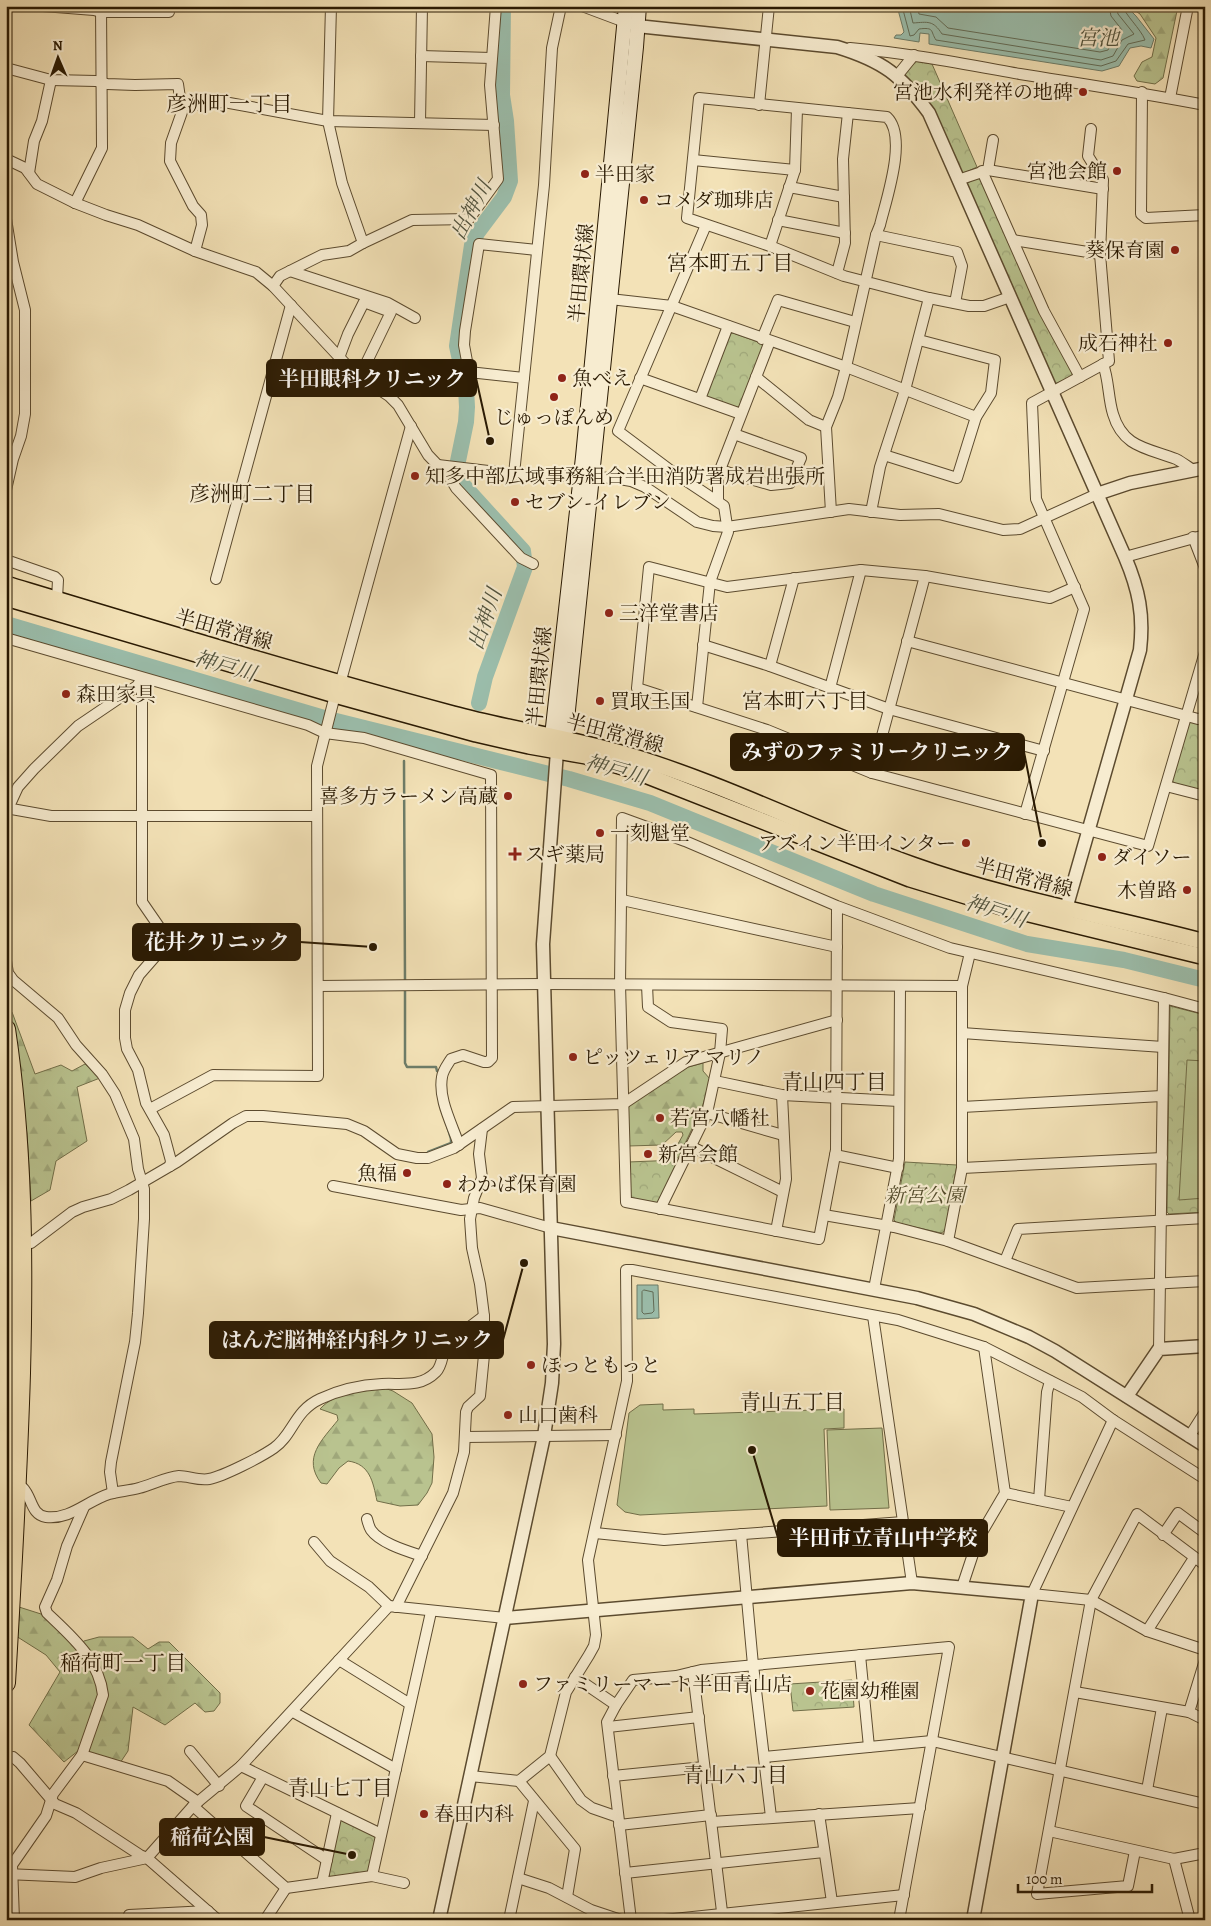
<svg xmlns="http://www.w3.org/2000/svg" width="1211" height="1926" font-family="Alegreya,'Noto Serif JP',serif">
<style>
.forest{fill:url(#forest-firs);stroke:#716e48}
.park{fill:url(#park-crowns);stroke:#716e48}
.pitch{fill:#b9c38f;stroke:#716e48}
.water{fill:#9bbeac;stroke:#6d7c68}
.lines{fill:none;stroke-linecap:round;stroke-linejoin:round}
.shore{stroke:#626c57;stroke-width:1}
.stream{stroke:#6d7c68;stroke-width:2.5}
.river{stroke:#9bbeac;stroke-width:16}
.minor-casing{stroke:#5c4b2f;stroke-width:12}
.tertiary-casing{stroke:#5c4b2f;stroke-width:15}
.secondary-casing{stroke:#291902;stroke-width:16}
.primary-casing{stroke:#291902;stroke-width:18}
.motorway-casing{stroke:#291902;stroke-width:20}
.minor{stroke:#f7ecd0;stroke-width:10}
.tertiary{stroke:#f7ecd0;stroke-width:12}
.secondary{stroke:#f7ecd0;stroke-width:14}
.primary{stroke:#f3e2b7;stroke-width:15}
.motorway{stroke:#f3e2b7;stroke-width:18}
.poi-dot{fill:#8f2418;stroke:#f7ecd0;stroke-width:2}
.labels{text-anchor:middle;stroke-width:4.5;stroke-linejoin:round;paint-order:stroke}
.poi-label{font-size:20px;fill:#291902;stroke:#f7ecd0;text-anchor:start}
.street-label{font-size:20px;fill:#291902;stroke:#f7ecd0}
.park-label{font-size:20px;font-style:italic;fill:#544c2c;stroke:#f7ecd0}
.water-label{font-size:21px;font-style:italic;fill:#51533e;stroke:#f7ecd0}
.neighbourhood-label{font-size:21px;fill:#291902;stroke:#f7ecd0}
.leader{fill:none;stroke:#291902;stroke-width:2}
.callout-dot{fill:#291902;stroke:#f7ecd0;stroke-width:2}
.callout{fill:#291902;stroke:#291902;stroke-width:2}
.callout-label{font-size:21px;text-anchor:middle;font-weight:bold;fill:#fff}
</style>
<defs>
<pattern id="forest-firs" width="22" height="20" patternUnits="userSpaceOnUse" patternTransform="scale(1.25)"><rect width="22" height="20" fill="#b9c38f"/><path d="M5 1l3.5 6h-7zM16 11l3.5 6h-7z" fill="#9fa77a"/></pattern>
<pattern id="park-crowns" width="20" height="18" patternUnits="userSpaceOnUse" patternTransform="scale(1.25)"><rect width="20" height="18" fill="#b9c38f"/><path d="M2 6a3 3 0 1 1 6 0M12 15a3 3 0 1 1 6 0" fill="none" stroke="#9fa77a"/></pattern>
</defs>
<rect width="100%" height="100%" fill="#f3e2b7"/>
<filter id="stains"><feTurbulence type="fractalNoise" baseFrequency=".004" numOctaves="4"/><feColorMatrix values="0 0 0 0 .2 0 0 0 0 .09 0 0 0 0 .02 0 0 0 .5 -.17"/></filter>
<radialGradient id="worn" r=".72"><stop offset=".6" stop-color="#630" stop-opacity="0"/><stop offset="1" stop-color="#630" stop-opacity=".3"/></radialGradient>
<!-- forest -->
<g class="forest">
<path d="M1128,6H1178L1163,78L1155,84L1137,81L1134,76L1142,62L1152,57L1156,38L1140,14Z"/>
<path d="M12,1012L35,1074L61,1065L72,1071L85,1064L100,1078L77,1087L87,1141L56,1161L50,1190L31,1201L27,1134L8,1013Z"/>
<path d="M703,1063V1071L710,1079L702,1108L678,1158H670L683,1135L682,1132H676L662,1145L628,1146L626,1109L630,1104L688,1067Z"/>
<path d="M384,1388L393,1391L412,1403L432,1434L434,1457L432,1483L427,1493L418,1505L400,1506L377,1501C373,1482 370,1464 348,1461L339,1468L327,1484L321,1483C302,1458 322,1440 338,1420L337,1415L320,1409C335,1392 362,1392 384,1388Z"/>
<path d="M19,1607L41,1614L78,1646L84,1641L99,1637H133L148,1649L159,1642H169L220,1693V1703L214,1711L205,1712L195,1703L165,1725L133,1707L128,1751L120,1763L78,1751L64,1762L29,1725L60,1672L46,1655L16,1636Z"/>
</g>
<!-- park -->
<g class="park">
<path d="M915,61L932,64L977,167L962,174L905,75L904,72Z"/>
<path d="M978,177H980L1072,373V376L1057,383H1054L966,184Z"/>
<path d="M733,333L761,343L763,347L739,407H735L706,397L729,334Z"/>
<path d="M1191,722L1205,723V791L1174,783L1172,780L1188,723Z"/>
<path d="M1170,1006L1205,1015V1212L1169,1214L1167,1212Z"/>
<path d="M678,1160L659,1202L656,1204L632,1199L629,1197L628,1162Z"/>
<path d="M905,1162L957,1165L945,1231L941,1233L897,1223L894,1220Z"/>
<path d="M852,1680L854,1707L793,1711L790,1684Z"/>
<path d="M342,1820L374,1836L376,1839L369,1870L367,1873L331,1877L327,1873L338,1821Z"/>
</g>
<!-- pitch -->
<g class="pitch">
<path d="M1187,1060L1205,1061V1198L1179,1200Z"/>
<path d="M663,1404V1410L694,1409V1414L844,1409V1428L824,1429L827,1506L640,1515L625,1512L617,1505L629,1413L640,1405Z"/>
<path d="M882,1428L889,1508L830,1510L827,1430Z"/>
</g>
<!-- water -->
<g class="water">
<path d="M897,6H1126L1136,16L1154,39L1151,48L1141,46L1130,48L1119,66L1102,71L929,44V34L920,33L919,42L894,38L896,35H901L904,32Z"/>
<path d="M637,1285H658L659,1318L637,1319Z"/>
</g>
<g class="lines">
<!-- shore -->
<g class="shore">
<path d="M902,6L910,36L914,35L919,29C935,27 930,31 936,40L1101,66L1116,61L1128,44L1145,40C1141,29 1124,14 1123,6"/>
<path d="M909,6L913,23C928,22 933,20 942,34L1101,60L1113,56L1122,40L1134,34L1118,14L1116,6"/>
<path d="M917,6L919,14L936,17L948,28L1100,52L1108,50L1114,38L1122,30L1111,16L1109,6"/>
<path d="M644,1290L653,1292L654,1311L652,1313L644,1314L642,1312V1292Z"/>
</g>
<!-- stream -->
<g class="stream">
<path d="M404,761L405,980"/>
<path d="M405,990V1063L407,1067H436L437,1071"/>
<path d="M428,1152L451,1143V1139L447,1126"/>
</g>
<!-- river -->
<g class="river">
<path d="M458,461L466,422L467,407L466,388L457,346L472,245L477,233L504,197L510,181L506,121L502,95L503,6"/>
<path d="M461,483L523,551L525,567L485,677L479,703"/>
<path d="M6,624L324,718L569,779L650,803L874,894L1027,944L1124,960L1205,980"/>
</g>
<!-- minor casing -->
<g class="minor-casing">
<g id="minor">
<path d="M43,6L94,10L101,12H169L168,6"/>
<path d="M582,6L630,24"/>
<path d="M850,48C908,53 964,64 1020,74C1082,84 1143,93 1205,105"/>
<path d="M421,56L491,58"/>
<path d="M6,68L51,80L96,81L107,84L135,85L178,84L182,112L171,143L170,161L193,206L201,215L202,225L195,251"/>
<path d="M897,76L914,55"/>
<path d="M1142,92L1141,214L1146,218L1205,215"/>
<path d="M1170,98L1188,6"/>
<path d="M759,105L769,6"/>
<path d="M182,106L224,102L328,121L494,125"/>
<path d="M420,122L422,6"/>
<path d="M6,159L25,168L37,184L75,203L106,215L138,225L195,251L256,272L273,286L354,373L389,396L398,405L428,455L450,478L456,488L521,558L533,564"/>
<path d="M693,160L795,170"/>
<path d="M988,170L993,140"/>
<path d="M982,171L1044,311L1080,377"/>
<path d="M29,173L34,141L42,121L51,80"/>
<path d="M958,180L988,170L1103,189"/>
<path d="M789,187L844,197"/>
<path d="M75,203L102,148L101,6"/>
<path d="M6,219L13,262L25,310V414L21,436L13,459L6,490"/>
<path d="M778,220L845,233"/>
<path d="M876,235L957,252L962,266L955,303"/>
<path d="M1013,240L1100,254"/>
<path d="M363,243L412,220L469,219L498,179L490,85L496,6"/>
<path d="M770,246L795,170L797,109"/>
<path d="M290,271L388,303L415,318"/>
<path d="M837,273L845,243L843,159L848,113"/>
<path d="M273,286L280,276L322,255L349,251L363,243L342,183L328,121L331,6"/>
<path d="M610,299L672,306L846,367L976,417"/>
<path d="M762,339L778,300L855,322"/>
<path d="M339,358L348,334L364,302L391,312L360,376"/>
<path d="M1103,364C1109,380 1108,398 1113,414C1123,448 1148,448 1176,459C1182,462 1187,466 1193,470"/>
<path d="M756,377L809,420L826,427"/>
<path d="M524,378L469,372L464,345L465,331L479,244L537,250"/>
<path d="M640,378L741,414"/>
<path d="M700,399L728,326"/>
<path d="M884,455L957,478L976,417L991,393L995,360L919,340"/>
<path d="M438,465L514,474L614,478L631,481L645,487L697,522L713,526L727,527L849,509L900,515L939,514L1003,530L1020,529L1097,494"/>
<path d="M720,470L771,485L790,483L801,458L734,434"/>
<path d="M514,474L544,185L552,48L561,6"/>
<path d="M718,501V475L770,341"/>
<path d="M831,512L826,427L838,397L846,367L876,235L880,225C886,200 908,137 887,117L699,98L687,218L770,246L844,276L929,298L969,306H984L1010,297"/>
<path d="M871,512L880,467L905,390L929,298"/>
<path d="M1193,537L1205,568"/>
<path d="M1125,557L1205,535"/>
<path d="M6,560L55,577L58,580L57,599"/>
<path d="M216,579L291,305"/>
<path d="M1075,587L1050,598L925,576L861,570L727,587L649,567L637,688L767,730L872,773L1148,846L1205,652"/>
<path d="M6,638L308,725L325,733L364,738L491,775L492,1058L488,1062H484L463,1055L451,1059C448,1064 443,1070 442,1077C438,1099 452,1124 459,1145"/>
<path d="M907,641L1198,719L1205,718"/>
<path d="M703,645L770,666L889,709L1044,751"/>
<path d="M770,666L794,578"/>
<path d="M142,679V902L162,931L160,951L139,975L130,993L125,1010V1038L127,1049L138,1070L146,1103L164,1135L171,1161L170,1166"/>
<path d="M340,684L411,426"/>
<path d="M830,688L861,570"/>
<path d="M697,707L710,582L728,532L724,506L670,470L618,431L706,225"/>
<path d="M872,773L925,576"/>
<path d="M1166,786L1205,796"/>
<path d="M6,808L51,816H317"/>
<path d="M6,813L18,787L34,769L78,726L137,686L142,679"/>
<path d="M1025,814L1084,609L1036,499L1032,403L1109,361L1100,254L1103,180L1088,156L1091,129"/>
<path d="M622,900L837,947"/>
<path d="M837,906L836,1150L819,1239L626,1202L620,984L622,818L685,841L837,906L950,948L1164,998L1205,1009"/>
<path d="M6,961L8,973L13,980L58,1018L76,1045L102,1074L115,1094L134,1139L138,1169L144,1189V1219L138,1313L135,1342L111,1462L110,1472L113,1493"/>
<path d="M647,985L648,1007L671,1022L722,1029L720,1053L707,1113L660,1209"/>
<path d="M318,986L543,984L962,986"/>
<path d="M962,1033L1163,1047"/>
<path d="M715,1081L782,1095L899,1101"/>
<path d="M962,1107L1162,1096"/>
<path d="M150,1109L213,1075L318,1076L317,766L335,695"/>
<path d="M707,1113L783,1135"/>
<path d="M690,1146L783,1192"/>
<path d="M835,1155L898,1168"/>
<path d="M962,1168L1162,1158"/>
<path d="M333,1186L461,1210L480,1208L551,1228"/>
<path d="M824,1215L894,1227L948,1241L1077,1288L1205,1281"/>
<path d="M776,1231L786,1179L782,1095"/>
<path d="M948,1241L962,1168V986L970,953"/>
<path d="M31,1243L72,1212L83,1207L111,1199L129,1190L177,1162L233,1123L246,1116H263L347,1124L364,1131L397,1154L417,1158H428L454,1148L513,1107L623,1104L686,1062L837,1020"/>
<path d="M1005,1261L1018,1229L1205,1218"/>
<path d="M874,1289L899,1159L900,986"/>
<path d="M873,1316L912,1583"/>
<path d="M1159,1349L1164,998"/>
<path d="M1113,1420L1032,1594L1091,1600L1147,1631L1205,1650"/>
<path d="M465,1437L616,1435"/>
<path d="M1189,1437L1205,1412"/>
<path d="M23,1488C32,1497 31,1515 46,1517C70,1520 87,1501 109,1494C118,1491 129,1491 139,1488C151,1485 166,1477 179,1476C188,1476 199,1481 209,1479C224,1476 261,1457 274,1448C293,1435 294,1411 320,1399C339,1390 361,1385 382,1384C402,1383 420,1388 436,1372C443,1365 442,1352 447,1344L484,1316"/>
<path d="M1005,1493L1072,1507"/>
<path d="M1039,1500L1047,1392L1050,1381"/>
<path d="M367,1519C368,1523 369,1527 371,1530C380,1543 407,1551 422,1556"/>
<path d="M595,1533L664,1540L903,1522"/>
<path d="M741,1534L753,1665L771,1817"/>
<path d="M1163,1535L1178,1513L1205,1533"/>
<path d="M314,1542L330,1561L369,1587L389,1606"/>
<path d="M962,1587L978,1539L1005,1493L984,1347"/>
<path d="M396,1607L453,1493L464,1452L466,1412L468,1407L480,1396L484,1355V1316L480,1284L472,1248L470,1219L474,1198L482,1178L479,1154L482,1129"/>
<path d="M1147,1631L1194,1558"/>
<path d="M860,1655L869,1747"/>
<path d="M339,1660L410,1704"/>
<path d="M693,1672L723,1920"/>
<path d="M575,1677L616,1705"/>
<path d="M1075,1692L1189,1712L1205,1720"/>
<path d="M293,1712L396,1769"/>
<path d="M1189,1712L1205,1660"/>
<path d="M608,1727L699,1717"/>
<path d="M190,1751L219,1786"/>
<path d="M82,1755L168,1781L198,1802"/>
<path d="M550,1756L581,1800L592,1808L618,1817"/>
<path d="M13,1757L20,1763L55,1804L76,1813L140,1855L147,1858L218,1920"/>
<path d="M764,1757L932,1741L1205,1804"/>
<path d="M241,1766L381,1834"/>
<path d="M470,1776L519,1781L550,1756L566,1692L589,1655L594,1646L596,1635L588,1560L627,1381L626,1270H632L898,1320L984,1347L1082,1397L1113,1420L1205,1479"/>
<path d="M613,1776L704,1767"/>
<path d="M263,1777L246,1806L327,1860"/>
<path d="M519,1781L575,1849L567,1897"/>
<path d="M1147,1790L1162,1708"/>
<path d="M193,1806L286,1888L372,1876L404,1883"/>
<path d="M819,1814L832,1902"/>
<path d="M712,1822L920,1808"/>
<path d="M619,1825L711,1815"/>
<path d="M1049,1831L1174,1859L1205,1853"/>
<path d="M1135,1851L1128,1886L1037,1894L1091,1600L1137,1514L1205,1565"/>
<path d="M1174,1859L1190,1920"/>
<path d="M625,1873L824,1852"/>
<path d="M6,1874L75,1877L101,1868L147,1858L193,1806L241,1766L389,1606L505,1618"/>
<path d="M372,1876L431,1612"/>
<path d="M518,1878L549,1888L591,1910L621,1920"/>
<path d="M322,1883L337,1813"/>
<path d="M14,1920L12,1865L46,1816L53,1794L82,1755L103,1695C99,1659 71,1636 47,1613L45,1607L57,1580L67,1546L84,1507"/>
<path d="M129,1920V1915L208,1911"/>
<path d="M265,1920L286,1888"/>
<path d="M509,1920L534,1801"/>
<path d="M631,1920L607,1722L616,1705L633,1680L676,1676L701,1670L949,1647L899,1920"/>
<path d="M664,1920L904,1895"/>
</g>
</g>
<!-- tertiary casing -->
<g class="tertiary-casing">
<g id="tertiary">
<path d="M637,26L837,47C883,61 901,75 929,113L1125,557C1139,590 1144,615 1140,650L1064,916"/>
<path d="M1097,494L1130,483L1205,468"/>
<path d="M551,1228L917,1298L974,1314L1029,1337L1055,1351L1205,1446"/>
<path d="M1127,1396L1159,1349L1205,1346"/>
<path d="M505,1618L912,1583L1032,1594L973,1920"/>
<path d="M439,1920L544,1436L552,1383L554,1344L543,944L557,751"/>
</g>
</g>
<!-- secondary casing -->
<g class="secondary-casing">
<g id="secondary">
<path d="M555,746L552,736L583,457L626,6"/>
<path d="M559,748L565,739L636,47L639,6"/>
</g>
</g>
<!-- primary casing -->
<g class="primary-casing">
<g id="primary">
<path d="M6,584C155,629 303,674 453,714C512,730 573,738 631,756C727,785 818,832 913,865C1008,899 1107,916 1205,942"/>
<path d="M6,598L335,695L476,734L529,746L586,756L630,769L910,879L1005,908L1205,957"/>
</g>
</g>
<!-- motorway casing -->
<g class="motorway-casing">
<g id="motorway">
<path d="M6,1029C23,1143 24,1257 21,1373C18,1476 12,1580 6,1683"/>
<path d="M6,1162L10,1293L6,1429"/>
</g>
</g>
<!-- minor -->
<use href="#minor" class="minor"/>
<!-- tertiary -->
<use href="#tertiary" class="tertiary"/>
<!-- secondary -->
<use href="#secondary" class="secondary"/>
<!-- primary -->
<use href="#primary" class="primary"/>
<!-- motorway -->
<use href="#motorway" class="motorway"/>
</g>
<!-- markers -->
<g class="poi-dot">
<circle cx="1083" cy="92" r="5"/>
<circle cx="1117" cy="171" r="5"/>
<circle cx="585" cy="174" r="5"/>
<circle cx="644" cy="200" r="5"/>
<circle cx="1175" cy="250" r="5"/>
<circle cx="1168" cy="343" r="5"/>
<circle cx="562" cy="378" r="5"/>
<circle cx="554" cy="397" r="5"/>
<circle cx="415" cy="476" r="5"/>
<circle cx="515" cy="502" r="5"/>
<circle cx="609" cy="613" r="5"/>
<circle cx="66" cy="694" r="5"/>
<circle cx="600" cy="701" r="5"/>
<circle cx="508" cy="796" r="5"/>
<circle cx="600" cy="833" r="5"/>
<circle cx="966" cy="843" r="5"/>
<path d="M512.5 846.5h5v5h5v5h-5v5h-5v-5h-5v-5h5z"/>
<circle cx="1102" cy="857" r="5"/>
<circle cx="1187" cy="890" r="5"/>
<circle cx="573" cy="1057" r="5"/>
<circle cx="660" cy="1118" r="5"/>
<circle cx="648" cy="1154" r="5"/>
<circle cx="407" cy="1173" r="5"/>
<circle cx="447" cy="1184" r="5"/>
<circle cx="531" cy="1365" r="5"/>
<circle cx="508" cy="1415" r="5"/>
<circle cx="523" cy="1684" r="5"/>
<circle cx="810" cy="1691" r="5"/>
<circle cx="424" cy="1814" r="5"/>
</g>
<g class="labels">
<!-- poi labels -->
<g class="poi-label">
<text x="1073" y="99" text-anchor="end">宮池水利発祥の地碑</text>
<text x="1107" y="178" text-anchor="end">宮池会館</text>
<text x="595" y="181">半田家</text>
<text x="654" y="207">コメダ珈琲店</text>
<text x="1165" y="257" text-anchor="end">葵保育園</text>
<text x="1158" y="350" text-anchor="end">成石神社</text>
<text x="572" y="385">魚べえ</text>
<text x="554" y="424" text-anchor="middle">じゅっぽんめ</text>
<text x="425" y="483">知多中部広域事務組合半田消防署成岩出張所</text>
<text x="525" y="509">セブン-イレブン</text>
<text x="619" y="620">三洋堂書店</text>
<text x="76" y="701">森田家具</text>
<text x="610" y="708">買取王国</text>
<text x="498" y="803" text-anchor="end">喜多方ラーメン高蔵</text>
<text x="610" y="840">一刻魁堂</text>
<text x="956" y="850" text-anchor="end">アズイン半田インター</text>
<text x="525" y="861">スギ薬局</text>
<text x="1112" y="864">ダイソー</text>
<text x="1177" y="897" text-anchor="end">木曽路</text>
<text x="583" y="1064">ピッツェリア マリノ</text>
<text x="670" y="1125">若宮八幡社</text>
<text x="658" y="1161">新宮会館</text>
<text x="397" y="1180" text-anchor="end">魚福</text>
<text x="457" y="1191">わかば保育園</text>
<text x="541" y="1372">ほっともっと</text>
<text x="518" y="1422">山口歯科</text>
<text x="533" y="1691">ファミリーマート半田青山店</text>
<text x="820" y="1698">花園幼稚園</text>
<text x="434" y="1821">春田内科</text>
</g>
<!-- street labels -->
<g class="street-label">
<text transform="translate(581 273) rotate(-84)" y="7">半田環状線</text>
<text transform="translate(224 629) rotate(16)" y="7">半田常滑線</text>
<text transform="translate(539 676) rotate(-84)" y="7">半田環状線</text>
<text transform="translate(615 733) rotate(15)" y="7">半田常滑線</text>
<text transform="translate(1024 877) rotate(15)" y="7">半田常滑線</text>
</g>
<!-- park labels -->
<g class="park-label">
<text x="925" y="1202">新宮公園</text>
</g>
<!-- water labels -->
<g class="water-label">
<text x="1098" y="45">宮池</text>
<text transform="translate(471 210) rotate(-62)" y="7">出神川</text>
<text transform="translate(485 619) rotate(-71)" y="7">出神川</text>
<text transform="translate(225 666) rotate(16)" y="7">神戸川</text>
<text transform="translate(616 770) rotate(16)" y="7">神戸川</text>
<text transform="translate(996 911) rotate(18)" y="7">神戸川</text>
</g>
<!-- neighbourhood labels -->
<g class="neighbourhood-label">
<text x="229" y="111">彦洲町一丁目</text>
<text x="730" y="270">宮本町五丁目</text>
<text x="252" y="501">彦洲町二丁目</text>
<text x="805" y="708">宮本町六丁目</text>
<text x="834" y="1089">青山四丁目</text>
<text x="792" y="1409">青山五丁目</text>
<text x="123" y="1670">稲荷町一丁目</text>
<text x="735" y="1782">青山六丁目</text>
<text x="340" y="1795">青山七丁目</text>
</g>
</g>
<!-- callouts -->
<path class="leader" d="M490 441L476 378M1042 843L1024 752M373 947L300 942M524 1263L503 1340M752 1450L778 1538M352 1855L264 1837"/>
<g class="callout-dot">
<circle cx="490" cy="441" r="5"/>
<circle cx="1042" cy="843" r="5"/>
<circle cx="373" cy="947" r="5"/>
<circle cx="524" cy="1263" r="5"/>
<circle cx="752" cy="1450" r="5"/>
<circle cx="352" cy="1855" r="5"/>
</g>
<g class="callout">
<rect x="267" y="360" width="209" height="36" rx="5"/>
<rect x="731" y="734" width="293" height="36" rx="5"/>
<rect x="133" y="924" width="167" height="36" rx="5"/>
<rect x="210" y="1322" width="293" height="36" rx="5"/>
<rect x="778" y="1520" width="209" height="36" rx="5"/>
<rect x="160" y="1819" width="104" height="36" rx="5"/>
</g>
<g class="callout-label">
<text x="372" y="386">半田眼科クリニック</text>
<text x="877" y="759">みずのファミリークリニック</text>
<text x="217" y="949">花井クリニック</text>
<text x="357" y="1347">はんだ脳神経内科クリニック</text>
<text x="883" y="1545">半田市立青山中学校</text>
<text x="212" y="1844">稲荷公園</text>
</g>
<!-- margin -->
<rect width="1211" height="1926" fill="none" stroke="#f3e2b7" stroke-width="25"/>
<rect x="8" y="8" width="1196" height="1911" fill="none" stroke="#291902" stroke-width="2.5"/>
<rect x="12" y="12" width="1186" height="1901" fill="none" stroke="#291902"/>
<!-- north arrow -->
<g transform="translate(58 58) rotate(358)" stroke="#f7ecd0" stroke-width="4" paint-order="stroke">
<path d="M0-4L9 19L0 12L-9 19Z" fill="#291902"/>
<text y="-8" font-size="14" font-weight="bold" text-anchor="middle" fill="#291902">N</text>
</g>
<!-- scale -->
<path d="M1018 1884v8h134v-8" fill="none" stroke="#291902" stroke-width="2.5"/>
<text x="1026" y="1884" font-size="15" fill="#291902" stroke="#f7ecd0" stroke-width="4" paint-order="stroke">100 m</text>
<rect width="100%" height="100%" filter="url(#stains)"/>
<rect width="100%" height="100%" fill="url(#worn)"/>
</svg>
